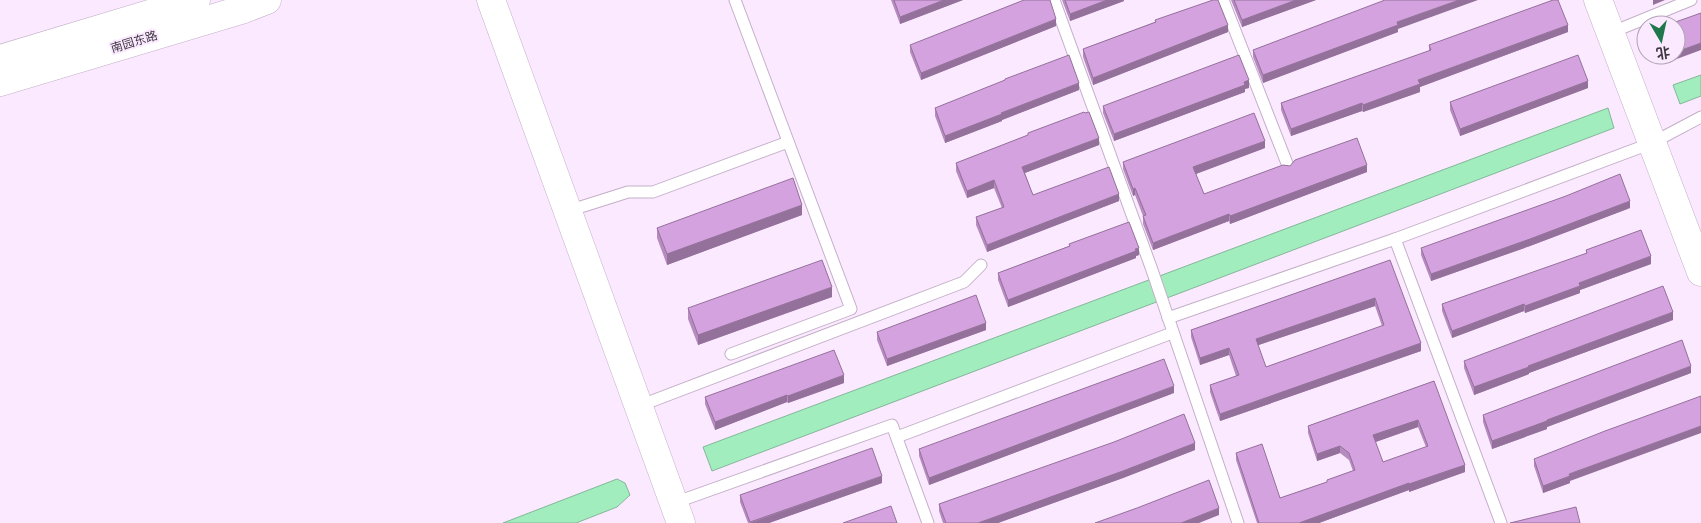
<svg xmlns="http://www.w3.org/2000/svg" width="1701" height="523" font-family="'Fira Sans Condensed','Noto Sans SC',sans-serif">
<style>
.water{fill:#a1edbe;stroke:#84b698}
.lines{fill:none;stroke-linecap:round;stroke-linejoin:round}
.lane-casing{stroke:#c4afc8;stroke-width:13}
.secondary-casing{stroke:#c4afc8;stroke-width:29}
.lane{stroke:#fff;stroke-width:11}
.secondary{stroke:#fff;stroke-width:28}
.wall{fill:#b68bbf;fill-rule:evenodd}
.shaded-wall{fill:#94719b}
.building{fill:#d4a2de;stroke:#94719b;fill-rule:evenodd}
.labels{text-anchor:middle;stroke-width:4;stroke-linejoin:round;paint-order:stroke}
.street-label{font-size:12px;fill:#3f3741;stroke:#fbeaff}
</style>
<rect width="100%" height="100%" fill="#fbeaff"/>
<!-- water -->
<g class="water">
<path d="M1701,75V96L1680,104L1673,85Z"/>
<path d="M1608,108L1614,128L712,471L703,447Z"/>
<path d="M617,479L625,483L630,495L617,507L576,523H503Z"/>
</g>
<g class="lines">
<!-- lane casing -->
<g class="lane-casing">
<g id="lane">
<path d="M1054,0L1152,270L1238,523"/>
<path d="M1223,0L1288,166"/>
<path d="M1610,33L1691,0"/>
<path d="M568,211L628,192H653L788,142"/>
<path d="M1395,239L1652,143L1701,117"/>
<path d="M1168,318L1395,239L1501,523"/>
<path d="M731,354L851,309L735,0"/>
<path d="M639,406L964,282L981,265"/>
<path d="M897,437L1172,333"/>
<path d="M674,503L892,425L928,523"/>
</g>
</g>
<!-- secondary casing -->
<g class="secondary-casing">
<g id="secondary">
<path d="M491,0L681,523"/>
<path d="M1598,0L1701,272"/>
<path d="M0,59L196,0"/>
<path d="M0,82L244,9L267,0"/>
</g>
</g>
<!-- lane -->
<use href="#lane" class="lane"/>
<!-- secondary -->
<use href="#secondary" class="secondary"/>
</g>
<!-- wall -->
<g class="wall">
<path d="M891,0H963L900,24Z"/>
<path d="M1062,0H1124V1L1070,21Z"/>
<path d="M1231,0H1316L1242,27Z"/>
<path d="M1155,20L1228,32L1093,85L1083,57V49L1155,22Z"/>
<path d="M1056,26L921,80L910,52V45Z"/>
<path d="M1398,29V32L1263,83L1253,57V50Z"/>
<path d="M1568,32L1420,87V92L1363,112L1362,111L1291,136L1281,110V103L1429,51V45Z"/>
<path d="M1249,88L1245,89V92L1114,141L1103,113V106Z"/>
<path d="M1588,88L1460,136L1450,110V102Z"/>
<path d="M1079,90L1002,120V121L945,143L935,116V108Z"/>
<path d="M1028,133L1099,145L1025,173L1033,195L1119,201L987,252L976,225V217L1002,208L994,188L967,198L956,171V163L1028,135Z"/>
<path d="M1265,148L1196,174L1204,194L1290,166L1367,172L1230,224L1229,221L1153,250L1143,224V216L1135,195L1133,196L1123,169V162Z"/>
<path d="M1630,208L1530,246L1431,281L1421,255V248Z"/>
<path d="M802,215L667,265L657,238V228Z"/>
<path d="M1069,244L1139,255L1136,256V258L1008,307L998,280V273L1069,246Z"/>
<path d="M1586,250L1651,264L1580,290V293L1525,313L1524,311L1452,338L1442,311V304L1586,254Z"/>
<path d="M1390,260L1421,351L1220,421L1210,392V385L1236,376L1229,355L1200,365L1191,337V330ZM1375,306L1382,326L1266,367L1258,345Z"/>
<path d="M832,297L698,345L688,319V308Z"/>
<path d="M1673,320L1529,373V374L1474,395L1464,368V361Z"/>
<path d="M986,330L887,366L877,340V332Z"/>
<path d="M1691,373L1547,427V429L1492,449L1483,422V415Z"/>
<path d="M1434,381L1465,472L1409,492V490L1319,523H1257L1236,460V453L1280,498L1327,482V480L1353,471L1349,460L1340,453L1317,461L1308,433V426ZM1418,427L1426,447L1383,462L1375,442Z"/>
<path d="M844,383L788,403L787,402L715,430L705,404V397Z"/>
<path d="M1174,393L929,485L919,456V449Z"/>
<path d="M1195,450L1123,478L998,523H943L939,511V504Z"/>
<path d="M1534,459L1570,481V483L1543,493L1534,466Z"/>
<path d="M882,483L769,523H748L740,502V495Z"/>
</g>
<!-- shaded-wall -->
<g class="shaded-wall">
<path d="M944,0H963L900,24V17Z"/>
<path d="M1107,0H1124V1L1070,21V14Z"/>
<path d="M1296,0H1316L1242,27V20Z"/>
<path d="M1459,0H1478L1398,29V32L1263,83V75L1397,22Z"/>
<path d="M1653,0H1665L1653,5Z"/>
<path d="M1056,19V26L921,80V73Z"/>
<path d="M1228,25V32L1093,85V78Z"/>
<path d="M1568,25V32L1420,87V92L1363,112V105L1418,80Z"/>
<path d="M1701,43V50L1674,60V55H1676V52Z"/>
<path d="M1249,80V88L1245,89V92L1114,141V134Z"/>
<path d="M1588,81V88L1460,136V129Z"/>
<path d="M1079,83V90L1002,120V121L945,143V136L1001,113Z"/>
<path d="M1362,103V111L1291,136V129Z"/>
<path d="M1099,138V145L1022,174V167Z"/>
<path d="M1265,141V148L1193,175V167Z"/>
<path d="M1367,165V172L1230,224V216Z"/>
<path d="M994,180V188L967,198V191Z"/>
<path d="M1135,188V195L1133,196V189Z"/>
<path d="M1119,194V201L987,252V245Z"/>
<path d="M1630,201V208L1530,246L1431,281V274Z"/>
<path d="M802,205V215L667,265V254Z"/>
<path d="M1229,214V221L1153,250V243Z"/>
<path d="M1139,248V255L1136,256V258L1008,307V300Z"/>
<path d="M1651,256V264L1580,290V293L1525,313V306L1579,283Z"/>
<path d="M832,287V297L698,345V335Z"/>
<path d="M1375,298V306L1256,346V339Z"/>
<path d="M1524,304V311L1452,338V331Z"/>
<path d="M1673,312V320L1529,373V374L1474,395V387L1528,366Z"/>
<path d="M986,323V330L887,366V359Z"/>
<path d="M1421,343V351L1220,421V414Z"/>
<path d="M1229,348V355L1200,365V358Z"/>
<path d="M1691,366V373L1547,427V429L1492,449V441L1547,420Z"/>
<path d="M844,375V383L788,403V396Z"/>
<path d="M1174,386V393L929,485V478Z"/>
<path d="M787,395V402L715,430V422Z"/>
<path d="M1418,420V427L1373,443V435Z"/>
<path d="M1701,426V433L1570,481V483L1543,493V486L1569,474Z"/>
<path d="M1195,443V450L1123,478L998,523H978Z"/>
<path d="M1340,446V453L1317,461V454Z"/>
<path d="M1465,465V472L1409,492V484Z"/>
<path d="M882,476V483L769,523H750Z"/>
<path d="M1409,483V490L1319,523H1299Z"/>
<path d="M1219,508V515L1199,523H1181Z"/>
</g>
<!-- building -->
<g class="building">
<path d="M894,0H944L900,17Z"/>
<path d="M1024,0H1050L1056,19L921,73L910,45Z"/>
<path d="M1065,0H1107L1070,14Z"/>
<path d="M1213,0H1218L1228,25L1093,78L1083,49L1156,22L1155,20Z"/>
<path d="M1234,0H1296L1242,20Z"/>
<path d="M1385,0H1459L1397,22L1398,25L1263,75L1253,50Z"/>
<path d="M1553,0H1558L1568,25L1418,80L1420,84L1363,105L1362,103L1291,129L1281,103L1431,50L1429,45Z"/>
<path d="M1701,13V43L1676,52V25H1667Z"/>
<path d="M1069,55L1079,83L1001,113L1002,114L945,136L935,108L1005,80V79Z"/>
<path d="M1239,55L1249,80L1244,82L1245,85L1114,134L1103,106Z"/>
<path d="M1578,55L1588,81L1460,129L1450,102Z"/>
<path d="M1084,112L1085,113L1089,112L1099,138L1022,167L1033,195L1109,167L1119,194L987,245L976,217L1004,207L994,180L967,191L956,163L1028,135V133Z"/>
<path d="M1254,113L1265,141L1193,167L1204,194L1283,165L1290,166L1295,160L1357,138L1367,165L1230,216L1229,214L1153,243L1143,216L1146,215L1135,188L1133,189L1123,162Z"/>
<path d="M1620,174L1630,201L1530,239L1431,274L1421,248L1566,196Z"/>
<path d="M793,178L802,205L667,254L657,228Z"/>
<path d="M1129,222L1139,248L1135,249L1136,251L1008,300L998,273L1070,246L1069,244Z"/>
<path d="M1641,230L1651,256L1579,283L1580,286L1525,306L1524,304L1452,331L1442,304L1587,253L1586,250Z"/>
<path d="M822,260L832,287L698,335L688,308Z"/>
<path d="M1390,260L1421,343L1220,414L1210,385L1239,375L1229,348L1200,358L1191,330ZM1375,298L1384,325L1266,367L1256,339Z"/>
<path d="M1663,286L1673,312L1528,366L1529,367L1474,387L1464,361Z"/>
<path d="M976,295L986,323L887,359L877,332Z"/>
<path d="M1682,340L1691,366L1547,420V421L1492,441L1483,415Z"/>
<path d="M834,350L844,375L788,396L787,395L715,422L705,397Z"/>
<path d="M1164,359L1174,386L929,478L919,449Z"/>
<path d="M1434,381L1465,465L1409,484V483L1299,523H1259L1236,453L1262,444L1280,498L1327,482V480L1355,470L1349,453L1340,446L1317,454L1308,426ZM1418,420L1428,446L1383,462L1373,435Z"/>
<path d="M1701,396V426L1569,474L1570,476L1543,486L1534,459L1605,431Z"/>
<path d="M1184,414L1195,443L1123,471L978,523H946L939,504L1114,442Z"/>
<path d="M872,448L882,476L750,522L740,495Z"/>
<path d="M1209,480L1219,508L1181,523H1095L1137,508Z"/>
<path d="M891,506L897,523H843Z"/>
<path d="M1576,507L1580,523H1510Z"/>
</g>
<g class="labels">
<!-- street labels -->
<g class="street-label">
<text transform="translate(134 42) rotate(-17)" y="4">南园东路</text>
</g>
</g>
<!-- north arrow -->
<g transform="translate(1661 40) rotate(171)"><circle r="24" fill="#fbeaff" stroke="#b0a2b3"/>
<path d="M0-4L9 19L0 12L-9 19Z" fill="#1f774b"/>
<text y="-8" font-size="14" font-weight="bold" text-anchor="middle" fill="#3f3741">北</text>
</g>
</svg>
